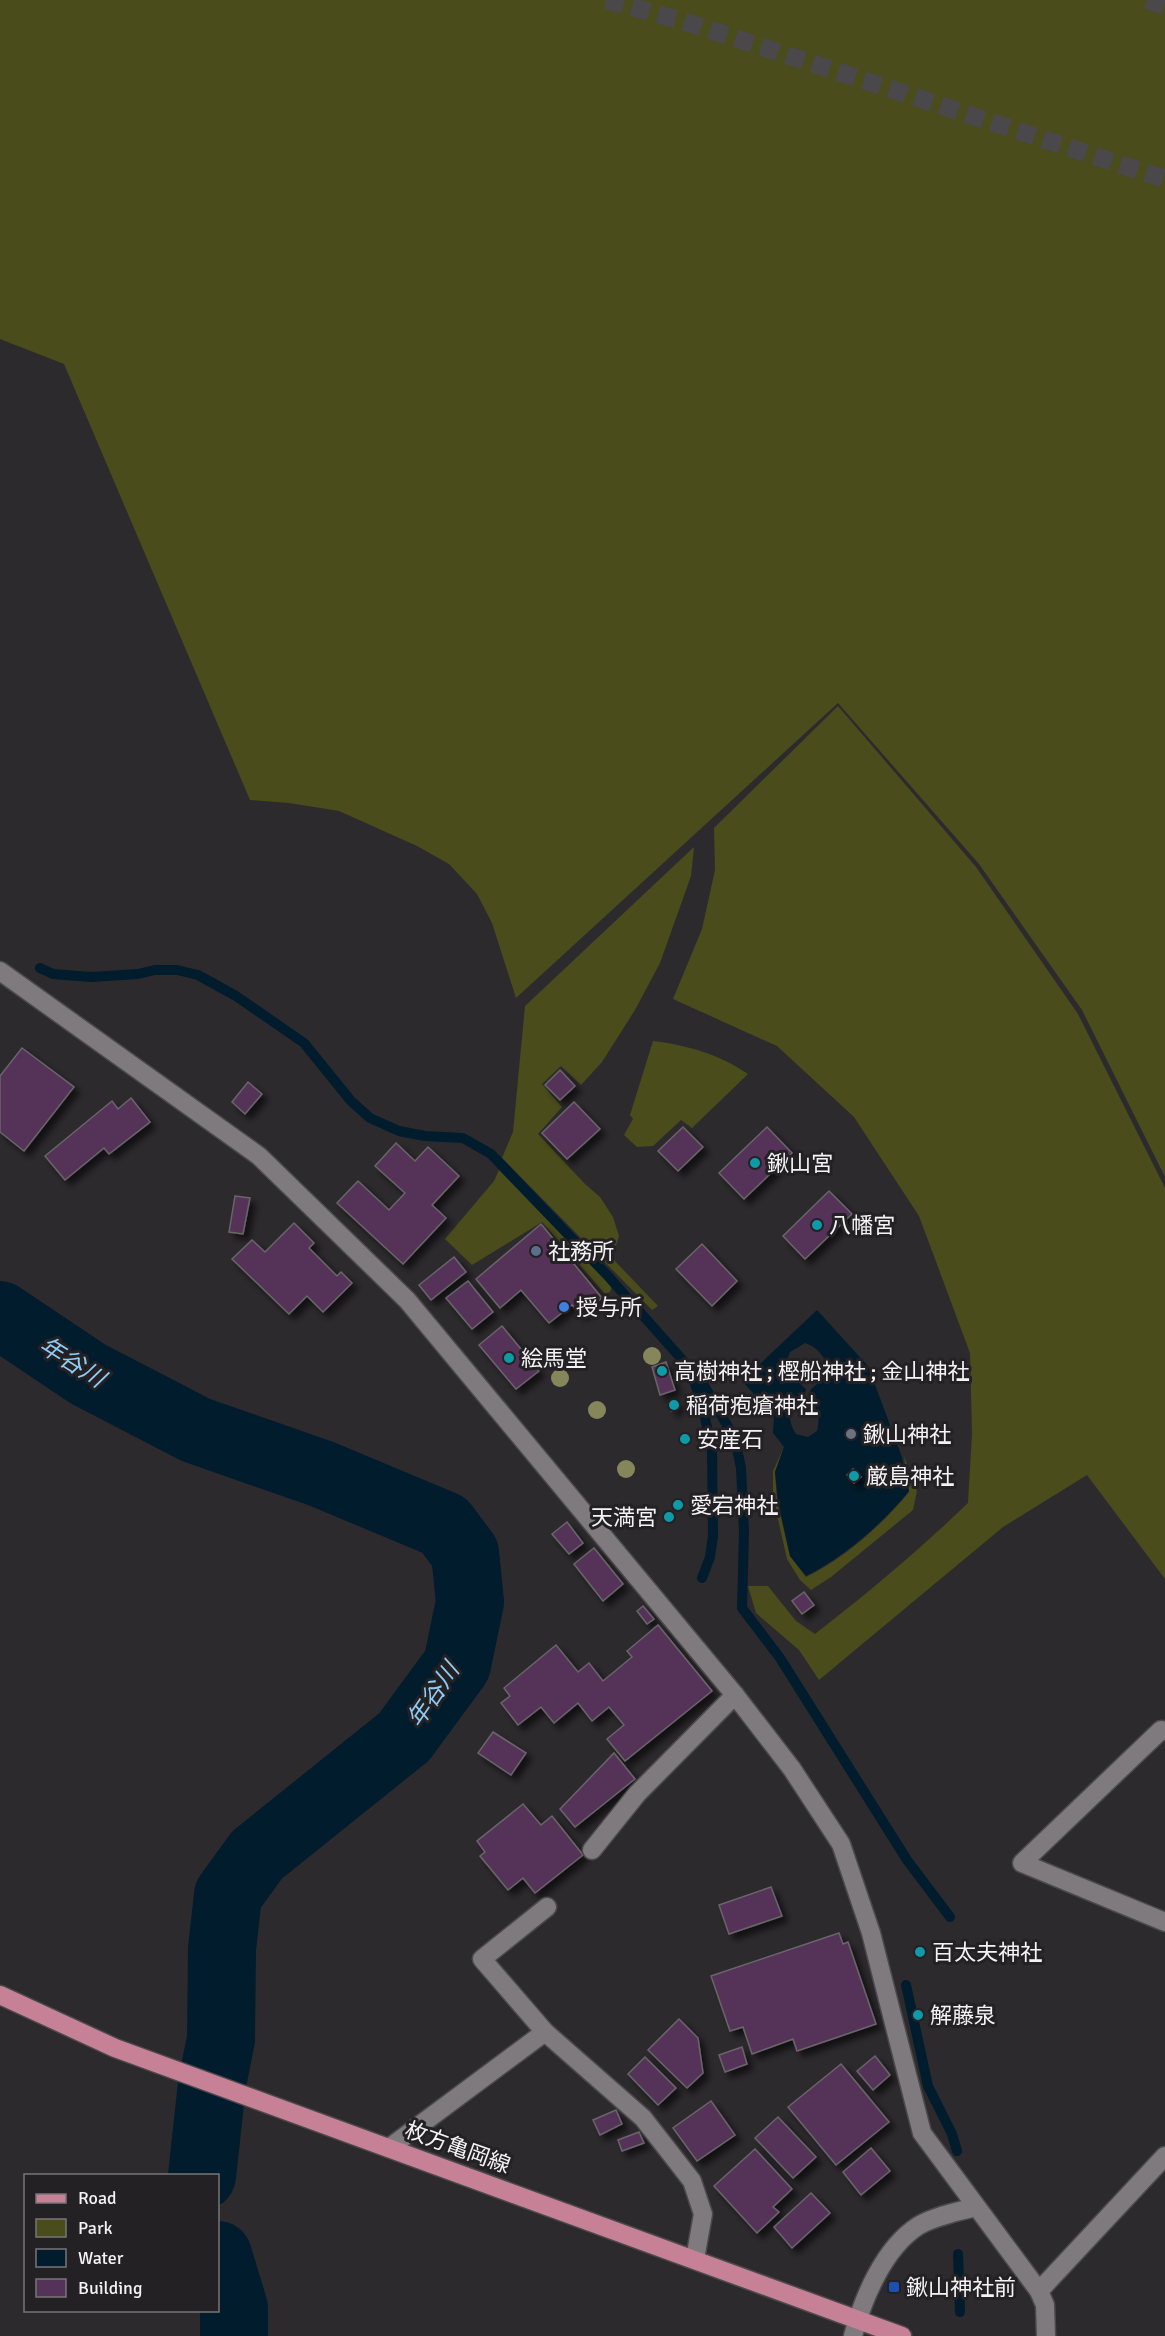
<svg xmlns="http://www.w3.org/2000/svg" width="1165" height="2336" font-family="Signika,'Noto Sans JP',sans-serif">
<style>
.green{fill:#4a4c1b}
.water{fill:#011c2c;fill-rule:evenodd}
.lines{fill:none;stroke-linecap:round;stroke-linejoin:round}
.stream{stroke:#011c2c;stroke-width:10}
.river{stroke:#011c2c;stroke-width:68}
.building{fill:#543259;stroke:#696569;stroke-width:1.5;filter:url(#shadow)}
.highway-tunnel{stroke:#4b484c;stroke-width:18;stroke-dasharray:18 9;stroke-linecap:butt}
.street-casing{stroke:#4b494b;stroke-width:21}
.primary-casing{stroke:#4b494b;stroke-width:21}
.street{stroke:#7e7a7e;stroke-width:18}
.primary{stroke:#c68197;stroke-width:18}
.tree{fill:#85875b}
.culture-dot{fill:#0f9aa8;stroke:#242124;stroke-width:2}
.service-dot{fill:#5c6f8a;stroke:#242124;stroke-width:2}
.shop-dot{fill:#3f7fe0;stroke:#242124;stroke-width:2}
.worship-dot{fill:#6b7280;stroke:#242124;stroke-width:2}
.transit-dot{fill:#1a4fb4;stroke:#242124;stroke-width:2}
.labels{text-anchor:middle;stroke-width:6;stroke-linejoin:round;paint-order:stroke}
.poi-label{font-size:22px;fill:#f4f2f4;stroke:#242124;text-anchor:start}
.street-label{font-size:22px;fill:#f4f2f4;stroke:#242124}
.water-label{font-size:24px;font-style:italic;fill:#8eccf5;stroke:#242124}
</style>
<defs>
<filter id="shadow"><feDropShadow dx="5.5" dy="5.5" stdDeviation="3" flood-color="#0009"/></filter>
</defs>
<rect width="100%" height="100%" fill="#2d2a2e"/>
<!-- green -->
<g class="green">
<path d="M0,0H1165V1177L1082,1010L979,864L838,703L516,998L492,923L477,894L449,864L417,846L339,811L289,803L250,800L64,364L0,339Z"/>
<path d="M838,706L976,867L1078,1014L1165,1188V1579L1087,1475L1003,1527L819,1680L799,1650L756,1613L748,1586H768L796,1621L815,1634C868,1593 919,1550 968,1503L972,1434L970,1353L919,1216L854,1117L777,1046L673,999L702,929L715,870L714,828Z"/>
<path d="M694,847L691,876L660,963L635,1010L602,1062L581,1085L561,1066L542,1084L562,1107L538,1134L585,1184L600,1197L613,1217L619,1236L612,1258L658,1306L652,1310L502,1158L513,1132L525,1006Z"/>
<path d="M653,1041C686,1045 719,1054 748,1074L692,1128L681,1120L653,1146L637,1147L624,1135L633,1119L630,1115Z"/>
<path d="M499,1170L612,1286L610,1292L605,1294L542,1222L472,1265L445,1239L494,1181Z"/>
<path d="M784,1447L775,1472L777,1501L790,1556L806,1577C845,1558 882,1525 909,1492L904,1456L917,1491L913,1510L831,1577L811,1590L800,1580L787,1559L773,1497V1471Z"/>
</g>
<!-- water -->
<path class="water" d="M817,1310L868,1366L902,1457L909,1491C882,1524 844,1557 806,1576L790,1556L778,1501L775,1472L784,1447L773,1433L774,1416L742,1381ZM805,1343C816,1346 824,1356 828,1367L822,1380L811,1389L808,1400C819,1408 820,1419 817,1431L808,1437L796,1434C788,1422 785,1401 804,1398L806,1389L792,1377L785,1365L790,1352Z"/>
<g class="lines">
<!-- stream -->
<g class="stream">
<path d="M40,968L53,974L91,977L138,974L155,970H177L198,975L236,996L304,1043L351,1101L370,1118L399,1131L425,1136L463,1138L491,1154L607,1275L702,1382L735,1439L741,1468L744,1532L742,1608L780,1658L907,1860L950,1917"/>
<path d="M691,1370L704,1413L712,1450L713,1536L710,1557L702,1578"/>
<path d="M906,1985L928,2086L952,2134L957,2151"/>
<path d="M958,2254L960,2312"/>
</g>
<!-- river -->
<g class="river">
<path d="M0,1315L88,1374L196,1430L322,1474L444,1525L465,1553L470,1602L457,1665L404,1737L257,1855L228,1895L222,1949L221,2039L212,2084L202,2176"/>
<path d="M218,2255L234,2308V2336"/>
</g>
</g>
<!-- building -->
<g class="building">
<path d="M22,1048L74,1087L24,1151L0,1132V1076Z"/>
<path d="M560,1070L575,1086L560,1100L545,1085Z"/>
<path d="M248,1082L262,1094L245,1114L232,1102Z"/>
<path d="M131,1098L150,1122L109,1154L104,1148L65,1180L45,1156L112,1101L118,1109Z"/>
<path d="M574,1102L600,1129L567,1159L542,1133Z"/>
<path d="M683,1127L703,1147L678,1171L658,1151Z"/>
<path d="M767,1127L792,1153L744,1199L719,1173Z"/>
<path d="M396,1143L415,1161L428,1147L459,1176L432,1205L446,1218L403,1264L337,1203L358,1181L389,1210L405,1193L375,1166Z"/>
<path d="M829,1191L852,1214L805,1259L783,1236Z"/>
<path d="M235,1196L250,1198L243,1234L229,1232Z"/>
<path d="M294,1223L314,1243L309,1248L337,1276L341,1272L352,1283L323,1312L307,1296L289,1314L232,1259L252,1240L265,1252Z"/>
<path d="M541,1224L602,1298L581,1315L572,1305L549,1323L521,1290L500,1308L476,1279Z"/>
<path d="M702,1244L737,1281L712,1306L676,1269Z"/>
<path d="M454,1257L466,1272L431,1300L419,1285Z"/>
<path d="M468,1281L493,1312L472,1329L446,1298Z"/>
<path d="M502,1326L539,1371L516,1389L479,1345Z"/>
<path d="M666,1362L675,1390L660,1395L652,1367Z"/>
<path d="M677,1401L678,1408L671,1411L669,1403Z"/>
<path d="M853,1469L861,1477L854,1483L847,1475Z"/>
<path d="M567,1522L583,1543L569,1554L552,1534Z"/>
<path d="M594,1548L623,1584L603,1601L574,1564Z"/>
<path d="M804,1592L814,1605L802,1614L792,1601Z"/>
<path d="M643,1606L654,1619L647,1624L637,1611Z"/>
<path d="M658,1625L712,1691L625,1761L607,1739L624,1725L609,1707L592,1721L578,1703L554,1723L541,1707L518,1725L501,1703L510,1696L504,1688L556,1645L578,1672L589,1663L603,1681L632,1657L627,1651Z"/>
<path d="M493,1732L526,1753L511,1775L478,1753Z"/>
<path d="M614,1753L635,1779L575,1827L560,1809Z"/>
<path d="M523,1804L541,1825L552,1816L583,1855L535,1893L523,1878L508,1890L480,1856L485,1852L477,1841Z"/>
<path d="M771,1887L782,1916L729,1934L719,1905Z"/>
<path d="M839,1933L843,1944L848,1942L876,2024L797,2051L793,2039L752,2054L743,2027L730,2031L711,1976Z"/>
<path d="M679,2019L698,2038L703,2073L687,2088L648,2050Z"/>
<path d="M742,2047L747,2064L725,2072L719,2055Z"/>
<path d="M875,2056L890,2075L873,2090L857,2071Z"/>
<path d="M645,2057L676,2088L658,2105L628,2074Z"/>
<path d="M841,2064L889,2122L836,2165L788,2107Z"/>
<path d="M711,2101L735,2135L697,2161L673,2128Z"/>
<path d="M616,2110L622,2124L600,2135L593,2120Z"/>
<path d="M778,2117L816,2157L793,2178L755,2138Z"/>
<path d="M639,2132L644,2143L622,2151L618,2140Z"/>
<path d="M871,2148L890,2171L861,2195L843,2172Z"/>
<path d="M755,2149L792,2189L773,2207L779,2212L757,2233L714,2186Z"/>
<path d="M811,2193L830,2213L792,2248L774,2227Z"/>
</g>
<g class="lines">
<!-- highway-tunnel -->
<g class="highway-tunnel">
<path d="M606,0L683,21L1165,179"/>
<path d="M1147,0L1165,6"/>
</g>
<!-- street casing -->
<g class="street-casing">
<g id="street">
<path d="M0,971L259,1156L407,1300L735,1695L792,1769L841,1844L871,1933L922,2133L1039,2291L1045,2305L1046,2336"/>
<path d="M1165,1731L1161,1730L1022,1863L1165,1922"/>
<path d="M592,1850L637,1794L735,1695"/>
<path d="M547,1907L482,1959L545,2032L643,2118L692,2181L703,2214L695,2259"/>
<path d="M389,2148L545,2032"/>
<path d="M1039,2291L1165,2156"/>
<path d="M853,2336C863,2298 884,2248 918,2226C934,2216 958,2212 975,2207"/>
</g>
</g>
<!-- primary casing -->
<g class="primary-casing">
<path id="primary" d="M0,1995L115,2048L902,2336"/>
</g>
<!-- street -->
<use href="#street" class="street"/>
<!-- primary -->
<use href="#primary" class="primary"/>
</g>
<!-- trees -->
<g class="tree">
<circle cx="652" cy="1356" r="9"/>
<circle cx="560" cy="1378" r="9"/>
<circle cx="597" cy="1410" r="9"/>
<circle cx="626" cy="1469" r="9"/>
</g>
<!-- markers -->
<g class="culture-dot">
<circle cx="755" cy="1163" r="6"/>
<circle cx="817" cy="1225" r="6"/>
<circle cx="509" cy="1358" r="6"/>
<circle cx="662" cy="1371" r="6"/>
<circle cx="674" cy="1405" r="6"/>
<circle cx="685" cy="1439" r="6"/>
<circle cx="854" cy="1476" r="6"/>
<circle cx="678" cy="1505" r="6"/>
<circle cx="669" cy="1517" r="6"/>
<circle cx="920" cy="1952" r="6"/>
<circle cx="918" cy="2015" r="6"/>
</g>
<circle class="service-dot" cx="536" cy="1251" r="6"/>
<circle class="shop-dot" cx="564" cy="1307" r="6"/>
<circle class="worship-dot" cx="851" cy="1434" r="6"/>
<rect class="transit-dot" x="888" y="2281" width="12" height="12" rx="3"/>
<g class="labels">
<!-- poi labels -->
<g class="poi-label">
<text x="767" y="1171">鍬山宮</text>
<text x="829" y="1233">八幡宮</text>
<text x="548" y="1259">社務所</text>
<text x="576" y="1315">授与所</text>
<text x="521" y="1366">絵馬堂</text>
<text x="674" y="1379">高樹神社 ; 樫船神社 ; 金山神社</text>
<text x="686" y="1413">稲荷疱瘡神社</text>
<text x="863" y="1442">鍬山神社</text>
<text x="697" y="1447">安産石</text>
<text x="866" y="1484">厳島神社</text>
<text x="690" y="1513">愛宕神社</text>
<text x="657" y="1525" text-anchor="end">天満宮</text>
<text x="932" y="1960">百太夫神社</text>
<text x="930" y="2023">解藤泉</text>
<text x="906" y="2295">鍬山神社前</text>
</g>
<!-- street labels -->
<g class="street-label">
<text transform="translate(458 2147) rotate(20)" y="8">枚方亀岡線</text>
</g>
<!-- water labels -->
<g class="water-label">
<text transform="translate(72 1362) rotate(32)" y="8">年谷川</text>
<text transform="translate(433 1695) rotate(-56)" y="8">年谷川</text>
</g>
</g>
<!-- legend -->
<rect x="24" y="2174" width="195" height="138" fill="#242124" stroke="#777577" stroke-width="1.5"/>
<rect x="36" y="2194" width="30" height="9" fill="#c68197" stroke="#777577" stroke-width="1.5"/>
<text x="78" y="2204" font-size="18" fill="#f4f2f4">Road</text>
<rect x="36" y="2219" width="30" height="18" fill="#4a4c1b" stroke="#777577" stroke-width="1.5"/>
<text x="78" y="2234" font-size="18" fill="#f4f2f4">Park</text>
<rect x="36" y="2249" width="30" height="18" fill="#011c2c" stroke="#777577" stroke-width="1.5"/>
<text x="78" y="2264" font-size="18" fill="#f4f2f4">Water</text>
<rect x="36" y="2279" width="30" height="18" fill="#543259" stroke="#777577" stroke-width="1.5"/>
<text x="78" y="2294" font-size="18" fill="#f4f2f4">Building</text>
</svg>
